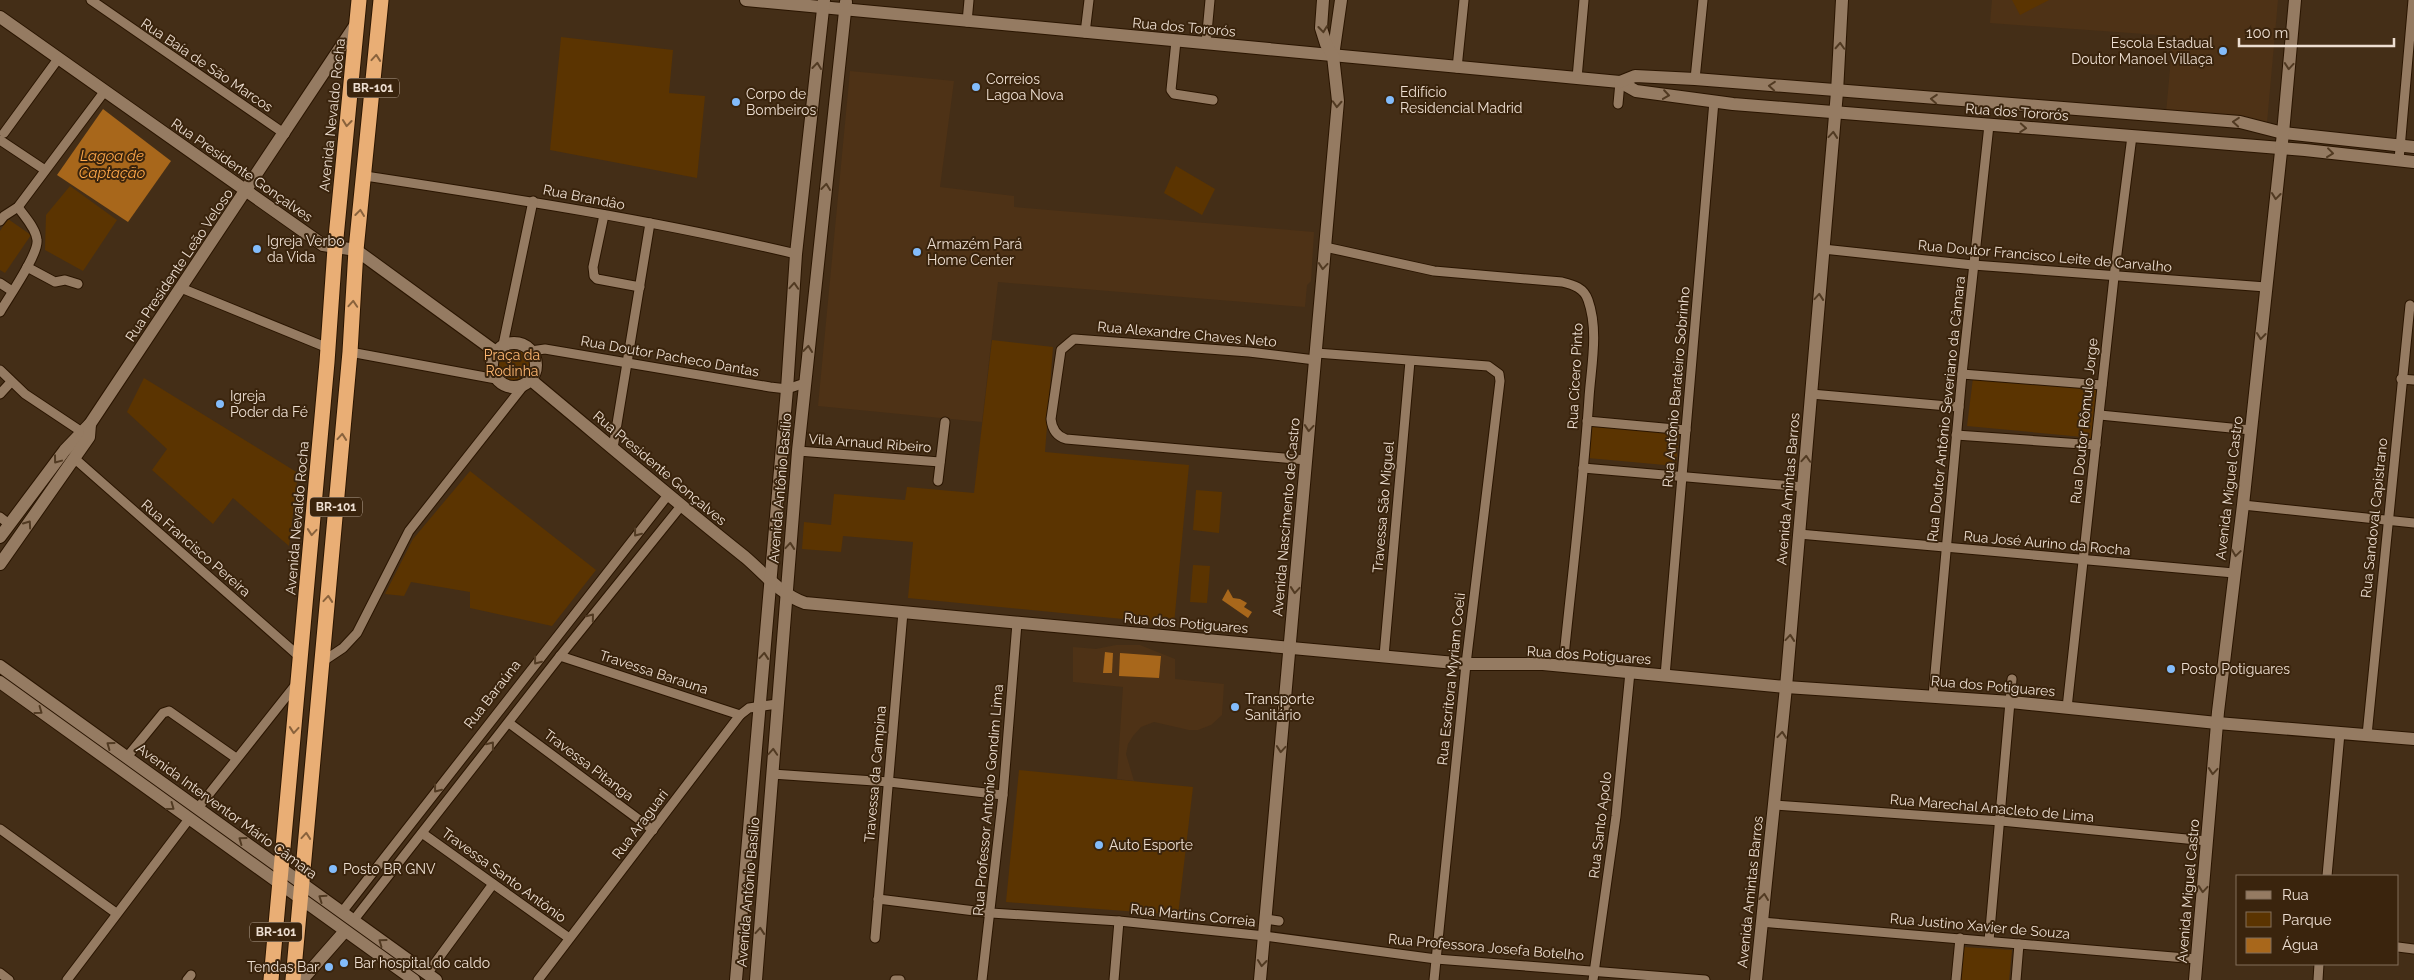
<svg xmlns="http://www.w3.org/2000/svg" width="2414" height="980" font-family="Raleway,sans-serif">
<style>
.built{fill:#4e3216}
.green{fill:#5b3401}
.water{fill:#a8671b}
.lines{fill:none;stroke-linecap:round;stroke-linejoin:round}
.street-casing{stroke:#2a1501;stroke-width:11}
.secondary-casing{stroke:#2a1501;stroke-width:14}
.highway-casing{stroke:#2a1501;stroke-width:17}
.street{stroke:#957b62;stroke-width:9}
.secondary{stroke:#957b62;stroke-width:12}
.highway{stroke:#e9ae75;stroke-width:15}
.oneway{stroke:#513a22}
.oneway2{stroke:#89623c}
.poi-dot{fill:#83bcfb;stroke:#3a240d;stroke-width:2}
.labels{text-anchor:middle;stroke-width:4;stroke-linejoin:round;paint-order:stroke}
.shield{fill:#3a240d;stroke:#b7a696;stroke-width:1}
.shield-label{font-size:12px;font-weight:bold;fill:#edded1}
.street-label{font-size:14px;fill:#edded1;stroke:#3a240d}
.poi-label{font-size:14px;fill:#edded1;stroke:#3a240d;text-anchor:start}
.park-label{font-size:14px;fill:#fcb671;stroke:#3a240d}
.water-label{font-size:15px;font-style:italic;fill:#ffa849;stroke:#3a240d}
</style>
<rect width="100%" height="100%" fill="#442e17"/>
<!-- built -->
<g class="built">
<path d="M1992,0H2278L2267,123L2166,113L2173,36L1990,23Z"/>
<path d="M850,71L954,81L940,187L1014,196V207L1314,232L1311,281L1307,285L1305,307L998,282L982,422L818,406Z"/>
<path d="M1116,645H1140L1175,659V679L1224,684L1222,715L1211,725L1198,730H1189L1154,722L1141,727L1133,736L1128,744L1126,754L1134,781L1117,779L1123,687L1073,682V647L1096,649Z"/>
</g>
<!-- green -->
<g class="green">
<path d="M2012,0H2049L2020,15Z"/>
<path d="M561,37L673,50L669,93L705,96L697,178L550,150Z"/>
<path d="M1176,166L1215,189L1202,215L1164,193Z"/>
<path d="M70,186L117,220L83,271L45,250L46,215Z"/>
<path d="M8,219L31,235L5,273L0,270V231Z"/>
<path d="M992,340L1053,347L1045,452L1189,465L1174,624L908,598L913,542L843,536L841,552L802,549L804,522L831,525L834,494L905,500L907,487L974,493Z"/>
<circle cx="512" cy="363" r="17"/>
<path d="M144,378L298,473L289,546L233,498L213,524L152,470L167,449L127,412Z"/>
<path d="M1973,378L2100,388L2094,438L1967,426Z"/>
<path d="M1590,423L1679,433L1676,466L1588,458Z"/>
<path d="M470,471L596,570L552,626L470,608V592L411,582L404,596L385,594L413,539Z"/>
<path d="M1196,490L1222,492L1219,533L1193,530Z"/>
<path d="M1193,565L1210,566L1207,603L1190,602Z"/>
<path d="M1019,770L1193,787L1178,915L1006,902Z"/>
<path d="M1963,947L2012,950L2009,980H1960Z"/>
</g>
<!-- water -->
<g class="water">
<path d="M103,109L171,161L128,222L57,175Z"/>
<path d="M1228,589L1233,598L1240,599L1247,603L1244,607L1252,612L1248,618L1222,600Z"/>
<path d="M1105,652L1113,653L1112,673H1103Z"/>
<path d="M1120,653L1161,656L1159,678L1119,676Z"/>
</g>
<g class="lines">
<!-- street casing -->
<g class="street-casing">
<g id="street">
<path d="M91,0L285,134"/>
<path d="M967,22L969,0"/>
<path d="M1085,33L1089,0"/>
<path d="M1176,41L1171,90L1174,94L1213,100"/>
<path d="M1206,43L1210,0"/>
<path d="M1457,68L1464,0"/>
<path d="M1577,78L1584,0"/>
<path d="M1695,79L1703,0"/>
<path d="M1618,104L1620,82"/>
<path d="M4,133L58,59"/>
<path d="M0,140L45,170"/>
<path d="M2399,160L2413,0"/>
<path d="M365,176C509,198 654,220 796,254"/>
<path d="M604,215L593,267L594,276L597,279L640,287"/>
<path d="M0,221L4,216L18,207L104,92"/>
<path d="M1325,247L1434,271L1562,282C1574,285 1584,288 1588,300C1599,331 1591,367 1589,398C1583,488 1572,577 1563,666"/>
<path d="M1823,249L1973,265L2266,287"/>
<path d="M27,267L55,282L65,280L78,284"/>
<path d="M0,283L12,291"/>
<path d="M181,288L328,348"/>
<path d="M0,312C8,298 39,254 37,240C36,228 24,216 18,207"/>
<path d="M503,345L533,201"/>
<path d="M531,351L545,349L770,387L787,389L805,383"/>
<path d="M350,352L496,379"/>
<path d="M1316,353L1488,366L1499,374L1500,381L1466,664L1434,980"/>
<path d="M0,370L25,394L85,434"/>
<path d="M1962,374L2102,385"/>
<path d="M2401,379L2414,380"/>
<path d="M0,394L11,382"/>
<path d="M1811,394L1959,407"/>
<path d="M2100,415L2251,430"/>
<path d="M1587,421L1686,430"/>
<path d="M1956,435L2096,445"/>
<path d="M613,448L650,223"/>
<path d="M798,451L940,462"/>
<path d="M74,458L301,658"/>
<path d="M1306,460L1066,439C1056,436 1052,429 1051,419L1061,350L1074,339L1249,352L1315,360"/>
<path d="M1583,468L1804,487"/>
<path d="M938,481L945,422"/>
<path d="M2243,505L2414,523"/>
<path d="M0,517L9,524"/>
<path d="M1799,534L2234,573"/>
<path d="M560,656L740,715"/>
<path d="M1384,656L1410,361"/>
<path d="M322,662L343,648L357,633L409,531L524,385"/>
<path d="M1665,676L1714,101"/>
<path d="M1933,696L1962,374L1989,125"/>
<path d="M2067,708L2114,277L2132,136"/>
<path d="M509,723L653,830"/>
<path d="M2367,735L2410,305"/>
<path d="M127,757L163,713L169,711L236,758"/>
<path d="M772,774L889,782L1003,795"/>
<path d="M1775,805L2001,821L2207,841"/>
<path d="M198,808L297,683"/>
<path d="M0,829L116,913"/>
<path d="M422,833L569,938"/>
<path d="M2327,876L2340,733"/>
<path d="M878,899L991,913L1119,921L1265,936L1436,959L1705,980"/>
<path d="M342,912L668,495"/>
<path d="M1266,919L1279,921"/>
<path d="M353,921L560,656L681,506"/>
<path d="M1761,922L2197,959"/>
<path d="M875,938L903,612"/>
<path d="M1989,941L2012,679"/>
<path d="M2398,947L2414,949"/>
<path d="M0,973L9,980"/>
<path d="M427,974L493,884"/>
<path d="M67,980L189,819"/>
<path d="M187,980L191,975"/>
<path d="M538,980L740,715L749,708L777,704"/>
<path d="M895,980H900"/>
<path d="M982,980L1003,795L1017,623"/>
<path d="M1114,980L1119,921"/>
<path d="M1593,980L1616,816L1630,672"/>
<path d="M1956,980L1960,938"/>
<path d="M2016,980L2019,944"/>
<path d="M2318,980L2319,964"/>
</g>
</g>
<!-- secondary casing -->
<g class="secondary-casing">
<g id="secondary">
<path d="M746,0L1577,78L1620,82L1636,91L1733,104L2305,150L2414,162"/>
<path d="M0,17L323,245L356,250L496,352"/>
<path d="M1333,56L1341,0"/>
<path d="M1620,82L1635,76L1695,79L2240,122L2283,133L2414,147"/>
<circle cx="514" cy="365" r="22"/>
<path d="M531,380C602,439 672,499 745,557C764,573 781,595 805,603L1466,664H1543L1786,687L2011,702L2217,723L2414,739"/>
<path d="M0,537L65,450L90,424L356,24"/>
<path d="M0,564L89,437L90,424"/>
<path d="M0,666L436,980"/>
<path d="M0,682L414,980"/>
<path d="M302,980L345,931"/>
<path d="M736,980L787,389L796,254L824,0"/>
<path d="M756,980L798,451L846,2"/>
<path d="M1260,980L1338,101L1333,56L1326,44L1321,28L1323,0"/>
<path d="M1756,980L1786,687L1837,92L1842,0"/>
<path d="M2195,980L2218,712L2243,505L2283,133L2295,0"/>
</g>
</g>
<!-- highway casing -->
<g class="highway-casing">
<g id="highway">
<path d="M271,980L327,362L335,248L359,0"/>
<path d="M293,980L350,352L356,250L381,0"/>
</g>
</g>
<!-- street -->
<use href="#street" class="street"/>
<!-- secondary -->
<use href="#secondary" class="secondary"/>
<!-- highway -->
<use href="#highway" class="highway"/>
</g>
<!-- one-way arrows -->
<defs><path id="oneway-chevron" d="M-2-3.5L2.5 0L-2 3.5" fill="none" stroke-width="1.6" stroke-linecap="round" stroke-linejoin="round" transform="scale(1.25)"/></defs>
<g class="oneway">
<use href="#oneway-chevron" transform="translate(1323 29) rotate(84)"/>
<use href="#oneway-chevron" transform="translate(1840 46) rotate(-87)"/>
<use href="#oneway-chevron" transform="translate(817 66) rotate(-84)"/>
<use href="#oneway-chevron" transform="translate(2289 66) rotate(95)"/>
<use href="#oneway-chevron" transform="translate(1772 86) rotate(-175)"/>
<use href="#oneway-chevron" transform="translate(1666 95) rotate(8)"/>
<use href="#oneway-chevron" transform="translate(1934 99) rotate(-176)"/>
<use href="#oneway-chevron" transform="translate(1337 104) rotate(93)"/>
<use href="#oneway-chevron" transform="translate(2236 122) rotate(-175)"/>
<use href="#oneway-chevron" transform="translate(2023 128) rotate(4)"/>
<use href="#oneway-chevron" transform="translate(1833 135) rotate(-85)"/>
<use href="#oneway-chevron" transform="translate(2330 153) rotate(7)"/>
<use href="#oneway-chevron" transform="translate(826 187) rotate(-84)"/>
<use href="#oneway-chevron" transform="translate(2276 196) rotate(96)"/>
<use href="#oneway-chevron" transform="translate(1323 266) rotate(95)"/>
<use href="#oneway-chevron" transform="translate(794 286) rotate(-86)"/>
<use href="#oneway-chevron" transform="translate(1819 297) rotate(-85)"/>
<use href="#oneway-chevron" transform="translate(2261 336) rotate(96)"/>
<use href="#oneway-chevron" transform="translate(808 349) rotate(-84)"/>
<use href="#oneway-chevron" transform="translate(1309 428) rotate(95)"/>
<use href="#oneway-chevron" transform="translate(1806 459) rotate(-86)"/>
<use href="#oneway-chevron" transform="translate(57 460) rotate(127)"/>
<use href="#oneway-chevron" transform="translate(28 524) rotate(-55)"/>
<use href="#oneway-chevron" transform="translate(637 533) rotate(128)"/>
<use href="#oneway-chevron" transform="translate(790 546) rotate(-85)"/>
<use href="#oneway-chevron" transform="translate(2236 553) rotate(98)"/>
<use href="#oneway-chevron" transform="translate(1295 590) rotate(95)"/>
<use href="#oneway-chevron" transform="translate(591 617) rotate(-51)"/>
<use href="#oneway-chevron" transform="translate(1790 638) rotate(-85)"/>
<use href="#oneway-chevron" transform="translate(764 656) rotate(-85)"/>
<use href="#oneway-chevron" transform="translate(537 661) rotate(128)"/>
<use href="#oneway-chevron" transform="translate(39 711) rotate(36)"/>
<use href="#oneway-chevron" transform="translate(1782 735) rotate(-85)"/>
<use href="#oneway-chevron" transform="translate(110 745) rotate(-144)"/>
<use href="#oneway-chevron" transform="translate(491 745) rotate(-52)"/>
<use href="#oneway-chevron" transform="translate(1281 749) rotate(95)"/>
<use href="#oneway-chevron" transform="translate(773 752) rotate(-86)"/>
<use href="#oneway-chevron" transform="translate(2213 771) rotate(95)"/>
<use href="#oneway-chevron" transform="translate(437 789) rotate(128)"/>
<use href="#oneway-chevron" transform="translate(171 807) rotate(36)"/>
<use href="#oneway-chevron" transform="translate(242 840) rotate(-144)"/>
<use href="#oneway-chevron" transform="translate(2203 889) rotate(95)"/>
<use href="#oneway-chevron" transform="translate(1764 897) rotate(-83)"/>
<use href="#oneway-chevron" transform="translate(322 898) rotate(-145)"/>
<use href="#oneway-chevron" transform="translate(760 931) rotate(-85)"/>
<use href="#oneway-chevron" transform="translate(382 942) rotate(-144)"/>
<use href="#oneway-chevron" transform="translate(1262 963) rotate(96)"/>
</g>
<g class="oneway2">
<use href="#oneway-chevron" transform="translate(376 58) rotate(-85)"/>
<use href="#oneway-chevron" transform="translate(347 123) rotate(96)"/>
<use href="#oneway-chevron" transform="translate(360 213) rotate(-83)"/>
<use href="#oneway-chevron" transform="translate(353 304) rotate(-86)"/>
<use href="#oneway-chevron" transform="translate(342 437) rotate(-85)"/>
<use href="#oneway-chevron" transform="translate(312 532) rotate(95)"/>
<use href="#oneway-chevron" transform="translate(328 599) rotate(-85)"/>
<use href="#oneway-chevron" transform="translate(294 730) rotate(95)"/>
<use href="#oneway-chevron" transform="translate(306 836) rotate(-85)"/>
</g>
<!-- markers -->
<g class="poi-dot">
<circle cx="2223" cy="51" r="5"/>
<circle cx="976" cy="87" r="5"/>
<circle cx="1390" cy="100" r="5"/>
<circle cx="736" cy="102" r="5"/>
<circle cx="257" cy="249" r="5"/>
<circle cx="917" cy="252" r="5"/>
<circle cx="220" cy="404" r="5"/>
<circle cx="2171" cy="669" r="5"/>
<circle cx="1235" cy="707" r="5"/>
<circle cx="1099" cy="845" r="5"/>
<circle cx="333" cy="869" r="5"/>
<circle cx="344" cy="963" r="5"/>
<circle cx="329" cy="967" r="5"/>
</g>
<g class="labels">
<!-- shield labels -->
<g class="shield">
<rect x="347" y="78.5" width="52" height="19" rx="4"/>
<rect x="310" y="497.5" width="52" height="19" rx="4"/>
<rect x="250" y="922.5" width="52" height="19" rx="4"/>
</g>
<g class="shield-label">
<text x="373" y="92">BR-101</text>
<text x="336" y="511">BR-101</text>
<text x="276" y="936">BR-101</text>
</g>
<!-- street labels -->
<g class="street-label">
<text transform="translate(1184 27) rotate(5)" y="5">Rua dos Tororós</text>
<text transform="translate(207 65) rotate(34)" y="5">Rua Baía de São Marcos</text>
<text transform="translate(2017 112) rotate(4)" y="5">Rua dos Tororós</text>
<text transform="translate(332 115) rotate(-84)" y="5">Avenida Nevaldo Rocha</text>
<text transform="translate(242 170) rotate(35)" y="5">Rua Presidente Gonçalves</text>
<text transform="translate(584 197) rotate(11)" y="5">Rua Brandâo</text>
<text transform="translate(2045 256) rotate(5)" y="5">Rua Doutor Francisco Leite de Carvalho</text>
<text transform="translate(179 265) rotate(-56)" y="5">Rua Presidente Leão Veloso</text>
<text transform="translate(1187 334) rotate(5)" y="5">Rua Alexandre Chaves Neto</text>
<text transform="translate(670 356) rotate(10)" y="5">Rua Doutor Pacheco Dantas</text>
<text transform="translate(1575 376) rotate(-87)" y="5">Rua Cícero Pinto</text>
<text transform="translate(1676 387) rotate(-85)" y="5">Rua Antônio Barateiro Sobrinho</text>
<text transform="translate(1946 409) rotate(-84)" y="5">Rua Doutor Antônio Severiano da Câmara</text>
<text transform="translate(2084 421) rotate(-84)" y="5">Rua Doutor Rômulo Jorge</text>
<text transform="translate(870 443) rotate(4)" y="5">Vila Arnaud Ribeiro</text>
<text transform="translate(660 468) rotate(40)" y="5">Rua Presidente Gonçalves</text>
<text transform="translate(780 488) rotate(-85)" y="5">Avenida Antônio Basílio</text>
<text transform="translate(2229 488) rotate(-83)" y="5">Avenida Miguel Castro</text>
<text transform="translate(1788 489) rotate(-85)" y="5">Avenida Amintas Barros</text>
<text transform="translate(1383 507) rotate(-85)" y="5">Travessa São Miguel</text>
<text transform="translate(1286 517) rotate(-85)" y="5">Avenida Nascimento de Castro</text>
<text transform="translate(297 518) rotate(-85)" y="5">Avenida Nevaldo Rocha</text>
<text transform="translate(2374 518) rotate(-84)" y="5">Rua Sandoval Capistrano</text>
<text transform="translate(2047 543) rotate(5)" y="5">Rua José Aurino da Rocha</text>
<text transform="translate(196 548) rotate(41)" y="5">Rua Francisco Pereira</text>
<text transform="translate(1186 623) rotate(5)" y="5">Rua dos Potiguares</text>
<text transform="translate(1589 655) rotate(4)" y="5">Rua dos Potiguares</text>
<text transform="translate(654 672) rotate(18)" y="5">Travessa Barauna</text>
<text transform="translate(1451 679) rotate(-84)" y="5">Rua Escritora Myriam Coeli</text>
<text transform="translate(1993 686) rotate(5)" y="5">Rua dos Potiguares</text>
<text transform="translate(492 694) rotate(-52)" y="5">Rua Baraúna</text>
<text transform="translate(589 765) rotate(37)" y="5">Travessa Pitanga</text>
<text transform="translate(875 774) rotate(-85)" y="5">Travessa da Campina</text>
<text transform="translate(988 800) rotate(-85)" y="5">Rua Professor Antonio Gondim Lima</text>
<text transform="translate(1992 808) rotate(5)" y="5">Rua Marechal Anacleto de Lima</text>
<text transform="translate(227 811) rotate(36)" y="5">Avenida Interventor Mário Câmara</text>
<text transform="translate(640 824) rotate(-53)" y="5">Rua Araguari</text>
<text transform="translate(1600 825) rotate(-83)" y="5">Rua Santo Apolo</text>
<text transform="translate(504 875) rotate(36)" y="5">Travessa Santo Antônio</text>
<text transform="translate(2188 891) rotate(-85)" y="5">Avenida Miguel Castro</text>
<text transform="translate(748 892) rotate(-85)" y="5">Avenida Antônio Basílio</text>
<text transform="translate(1750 892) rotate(-84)" y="5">Avenida Amintas Barros</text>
<text transform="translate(1193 915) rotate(6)" y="5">Rua Martins Correia</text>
<text transform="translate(1980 926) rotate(5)" y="5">Rua Justino Xavier de Souza</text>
<text transform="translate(1486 947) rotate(5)" y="5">Rua Professora Josefa Botelho</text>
</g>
<!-- poi labels -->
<g class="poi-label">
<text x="2213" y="48" text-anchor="end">Escola Estadual<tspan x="2213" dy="16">Doutor Manoel Villaça</tspan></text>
<text x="986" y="84">Correios<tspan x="986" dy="16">Lagoa Nova</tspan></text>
<text x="1400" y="97">Edifício<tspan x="1400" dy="16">Residencial Madrid</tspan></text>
<text x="746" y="99">Corpo de<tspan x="746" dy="16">Bombeiros</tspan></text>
<text x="267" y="246">Igreja Verbo<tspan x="267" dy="16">da Vida</tspan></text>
<text x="927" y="249">Armazém Pará<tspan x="927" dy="16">Home Center</tspan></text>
<text x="230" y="401">Igreja<tspan x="230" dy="16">Poder da Fé</tspan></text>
<text x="2181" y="674">Posto Potiguares</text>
<text x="1245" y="704">Transporte<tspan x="1245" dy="16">Sanitário</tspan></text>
<text x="1109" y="850">Auto Esporte</text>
<text x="343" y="874">Posto BR GNV</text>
<text x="354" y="968">Bar hospital do caldo</text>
<text x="319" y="972" text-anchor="end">Tendas Bar</text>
</g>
<!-- park labels -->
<g class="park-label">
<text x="512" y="360">Praça da<tspan x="512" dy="16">Rodinha</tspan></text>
</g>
<!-- water labels -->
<g class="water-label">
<text x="112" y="161">Lagoa de<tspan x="112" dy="17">Captação</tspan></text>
</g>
</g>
<!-- legend -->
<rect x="2236" y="875" width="162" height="90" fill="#3a240d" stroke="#826e5b"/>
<rect x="2246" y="891" width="25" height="8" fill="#957b62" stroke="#826e5b"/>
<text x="2282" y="900" font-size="15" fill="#edded1">Rua</text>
<rect x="2246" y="912" width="25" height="15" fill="#5b3401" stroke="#826e5b"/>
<text x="2282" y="925" font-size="15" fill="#edded1">Parque</text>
<rect x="2246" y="938" width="25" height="15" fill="#a8671b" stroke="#826e5b"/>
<text x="2282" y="950" font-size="15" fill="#edded1">Água</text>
<!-- scale -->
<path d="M2239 38v8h155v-8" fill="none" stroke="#edded1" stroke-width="2.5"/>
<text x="2246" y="38" font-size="15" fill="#edded1" stroke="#3a240d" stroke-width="4" paint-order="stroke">100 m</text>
</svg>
